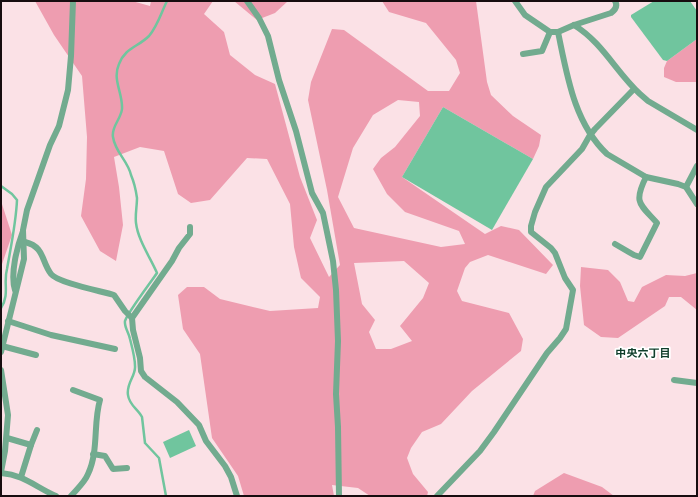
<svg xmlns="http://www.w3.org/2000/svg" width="698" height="497" font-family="Mulish,'Noto Sans JP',sans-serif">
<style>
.green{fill:#ee9db0;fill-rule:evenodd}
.water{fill:#70c59e}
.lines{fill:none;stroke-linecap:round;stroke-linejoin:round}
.stream{stroke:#70c59e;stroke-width:2.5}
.minor{stroke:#72ab8f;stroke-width:6}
.labels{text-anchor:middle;stroke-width:3.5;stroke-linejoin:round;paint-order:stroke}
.neighbourhood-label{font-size:11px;font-weight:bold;fill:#0f3d2a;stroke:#fff}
</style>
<rect width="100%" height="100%" fill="#fbe1e6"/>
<!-- green -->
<g class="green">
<path d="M35,1H132L150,6L151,1H213L204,14L224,32L230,55L255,75L275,84L300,177L317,220L310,238L329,277L340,265L327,190L308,100L311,82L332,29L344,30L428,91H449L460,73L456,60L426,23L389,12L382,1H476L487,82L491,95L513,116L541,135L539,146L533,159L443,107L402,177L485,234L501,226L519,230L553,265L546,274L488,255L470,262L465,268L457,291L462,301L509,313L523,339L521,351L472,391L441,424L422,432L411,448L407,458L413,474L428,492L427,496H370L358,488L332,485L334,496H244L238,476L212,438L200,354L183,329L178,295L187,287H204L220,299L270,311L318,308L320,297L301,278L294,247L290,204L267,159L247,158L210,200L191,203L178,194L164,151L140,147L114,157L119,187L123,225L116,261L100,251L81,216L86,179L87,137L82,76L54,35ZM398,100L419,102L420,116L395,147L381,158L373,169L387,194L405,212L459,231L465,244L441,247L354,228L338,197L353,148L373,115ZM404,261L429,283L423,298L400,326L412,341L391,349H376L369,332L375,320L362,304L354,263Z"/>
<path d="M234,1H288L275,13L257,20Z"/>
<path d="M697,39V82H676L664,77V68L667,61Z"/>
<path d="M1,201L12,235L1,267Z"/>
<path d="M581,267L608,270L620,282L628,301L634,302L642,287L666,275L685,276L697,273V310L681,297H669L665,306L618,338L601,337L584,325L580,286Z"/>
<path d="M564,473L602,487L614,496H533L535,491Z"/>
</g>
<!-- water -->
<g class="water">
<path d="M654,1H690L697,11V39L667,61L663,60L631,17V15Z"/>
<path d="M443,107L533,159L492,230L402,177Z"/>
<path d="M189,430L196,446L170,458L163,442Z"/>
</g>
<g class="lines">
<!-- stream -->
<g class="stream">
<path d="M1,186L12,194L17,200C16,223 11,246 7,269C3,283 10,294 1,308"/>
<path d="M166,496L159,458L145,443L142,417C138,409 129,405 128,395C126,383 136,376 135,366C135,357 132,347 130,339C129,333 124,327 125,321C128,312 151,282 157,273C150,257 138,240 136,223C135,215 137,206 137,198C136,191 134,182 131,175C128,161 115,152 113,137C111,127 121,119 122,109C123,93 112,80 119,64C125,48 138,47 149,36C158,25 161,13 167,1"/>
</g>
<!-- minor -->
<g class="minor">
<path d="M247,1L259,18L268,36L279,80L296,131L312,193L323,213L333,261L336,290L338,341L336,394L338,427L339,496"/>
<path d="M515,1L525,15L550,32H558L574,25L611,13C615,10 618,6 615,1"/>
<path d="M574,25C603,43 616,72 640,94L648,101L697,130"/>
<path d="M558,32C567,75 574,123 607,154L646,177L678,184L686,187L697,204"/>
<path d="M523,54L542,51L550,32"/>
<path d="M686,187L697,166"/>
<path d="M190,227V234L179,248L172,261L132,318L133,330L140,358L141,371L145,377L177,402L199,425L206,441L225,466L231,477L237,496"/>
<path d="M25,242C45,247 41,261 51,274C58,283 101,291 114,295L125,311L132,318"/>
<path d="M615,244L634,255L640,257L657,223C640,204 633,203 646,177"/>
<path d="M15,290C10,274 17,247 23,231"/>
<path d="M8,321L51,335L115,349"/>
<path d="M2,346L36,355"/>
<path d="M1,352L24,259L23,230L27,210L50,145L59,126L68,90L71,56L73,1"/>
<path d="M1,370L8,415L5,451L1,472"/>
<path d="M674,380L697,383"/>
<path d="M7,438L31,445L21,477"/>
<path d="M31,445L37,430"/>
<path d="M93,454L105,456L113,469L127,468"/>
<path d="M1,473C25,475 35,487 56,496"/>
<path d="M71,496C77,489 85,482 88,474C99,451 93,423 100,400L73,390"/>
<path d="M437,496L480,451L494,432L547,353L560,338L566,329L573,290L565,278L555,253L551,248L531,232V226L535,212L546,187L582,149L590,135L595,129L634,89"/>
</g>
</g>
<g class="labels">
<!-- neighbourhood labels -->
<g class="neighbourhood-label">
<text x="643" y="357">中央六丁目</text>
</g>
</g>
<!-- border -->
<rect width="698" height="497" fill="none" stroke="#170c0f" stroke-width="4"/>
</svg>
